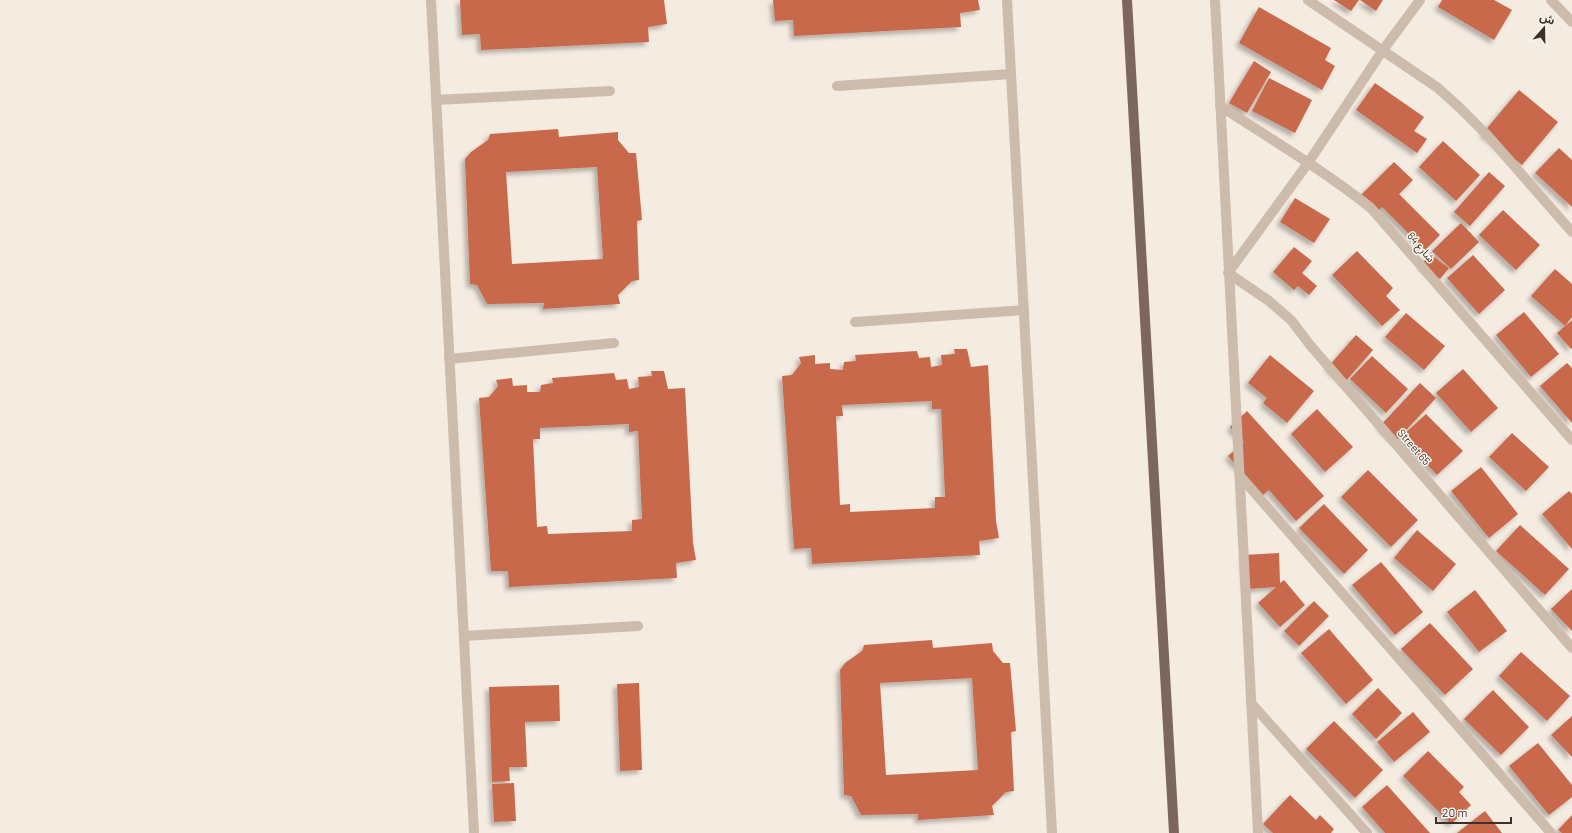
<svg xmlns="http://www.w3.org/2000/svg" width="1572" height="833" font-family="Barlow,'Noto Sans Arabic',sans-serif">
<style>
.building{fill:#c8694b;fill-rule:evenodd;filter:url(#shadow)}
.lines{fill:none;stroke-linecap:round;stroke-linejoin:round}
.minor{stroke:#cdbbac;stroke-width:10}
.major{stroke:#7d675c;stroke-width:10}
.labels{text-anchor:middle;stroke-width:3;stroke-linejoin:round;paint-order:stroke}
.street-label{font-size:11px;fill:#3b302b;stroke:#fbf5ee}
</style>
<defs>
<filter id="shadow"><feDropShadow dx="-3.5" dy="3.5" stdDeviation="2" flood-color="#0004"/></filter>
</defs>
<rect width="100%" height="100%" fill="#f4ebe1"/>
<!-- building -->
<g class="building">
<path d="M460,0H664L667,24L648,27L649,42L481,50L480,34L462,35Z"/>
<path d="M773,0H978L980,10L960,13L961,27L794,36L793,20L775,21Z"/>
<path d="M1334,0H1359L1351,11Z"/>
<path d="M1360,0H1383L1376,11Z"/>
<path d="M1442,0H1494L1512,10L1494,40L1438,7Z"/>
<path d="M1259,7L1331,48L1325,60L1335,66L1322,90L1239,43Z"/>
<path d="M1254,61L1271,72L1247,113L1229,103Z"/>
<path d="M1269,78L1312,100L1295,133L1252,111Z"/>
<path d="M1375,83L1424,117L1414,131L1427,139L1417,153L1356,110Z"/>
<path d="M1519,90L1558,122L1522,165L1483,133Z"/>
<path d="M558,129L559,137L618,132V140L629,153H636L642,220L637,221L639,280L632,281L618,295L620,304L543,309L544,303L487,304L477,285L470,284L465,159L471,152L488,140L490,134ZM597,167L603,259L512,264L506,172Z"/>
<path d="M1443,141L1480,175L1456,201L1419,167Z"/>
<path d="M1559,148L1572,160V207L1535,173Z"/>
<path d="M1394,162L1413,180L1399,194L1440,235L1425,250L1382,207L1378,211L1361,195Z"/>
<path d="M1489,172L1505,186L1470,226L1454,212Z"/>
<path d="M1295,198L1330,219L1314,243L1280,222Z"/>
<path d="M1503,210L1540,245L1516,270L1479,235Z"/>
<path d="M1461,223L1479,242L1451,269L1432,251Z"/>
<path d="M1294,247L1312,261L1302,273L1317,286L1309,295L1298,286L1294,290L1273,272Z"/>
<path d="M1357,251L1393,288L1386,296L1400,310L1382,326L1332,275Z"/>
<path d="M1430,254L1449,268L1440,279L1421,265Z"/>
<path d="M1473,255L1505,290L1479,314L1447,278Z"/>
<path d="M1555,269L1572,284V317L1565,326L1531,296Z"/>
<path d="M1524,312L1559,354L1531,377L1496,335Z"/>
<path d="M1406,313L1445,346L1424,370L1385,337Z"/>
<path d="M1572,320V348L1571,349L1557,333Z"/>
<path d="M1356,335L1373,350L1345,382L1328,367Z"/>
<path d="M954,349H967L971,367L988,365L996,521L999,538L979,541L980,555L812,564L811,548L794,549L782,376L792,375L801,363L799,357L815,355V364L830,363V369L843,370L844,362L856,361L855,355L917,351L919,358L930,357L931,367L942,365L941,355L955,354ZM932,401V409H941L945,497H935V508L850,512V504L840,505L836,416H843L842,405Z"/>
<path d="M1270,355L1314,391L1287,423L1263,403L1267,398L1248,383Z"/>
<path d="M1372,356L1408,389L1386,413L1350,379Z"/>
<path d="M1567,363L1572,368V423L1540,386Z"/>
<path d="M1463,369L1498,408L1471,432L1436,393Z"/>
<path d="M651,371H664L668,389L685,388L693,543L696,560L676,563L677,578L509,587L508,571H491L479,398L489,397L498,386L496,380L512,378L513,386L527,385V392H540L541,385L553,383L552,378L614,373L616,380L627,379L629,389L639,387L638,377L652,376ZM629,424V432L638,431L642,519L632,520V531L548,534L547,526L537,527L533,439H540V428Z"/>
<path d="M1420,383L1436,398L1396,441L1380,426Z"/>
<path d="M1317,409L1353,447L1325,472L1291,434Z"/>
<path d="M1247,411L1324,496L1296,521L1269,490L1263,495L1228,456L1244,442L1230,427Z"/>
<path d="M1426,414L1463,451L1437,475L1401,437Z"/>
<path d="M1512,433L1549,467L1526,491L1489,457Z"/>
<path d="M1481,467L1518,514L1489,538L1451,491Z"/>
<path d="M1368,470L1418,520L1391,547L1341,497Z"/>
<path d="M1569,491L1572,494V549L1542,514Z"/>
<path d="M1324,504L1368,550L1344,574L1299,528Z"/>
<path d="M1520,525L1569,569L1545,595L1496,551Z"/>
<path d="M1417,530L1456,564L1433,591L1394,558Z"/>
<path d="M1279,553L1280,583L1284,580L1305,605L1280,627L1258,603L1276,587L1247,589L1244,555Z"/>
<path d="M1381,562L1423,612L1395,635L1352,585Z"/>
<path d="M1572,589V631L1551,609Z"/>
<path d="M1475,590L1507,631L1479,652L1447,612Z"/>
<path d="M1314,601L1329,616L1299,646L1284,631Z"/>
<path d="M1430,623L1473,669L1445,695L1401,649Z"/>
<path d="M1329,629L1373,680L1346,704L1301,653Z"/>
<path d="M932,640L933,648L992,643L993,651L1003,663H1010L1016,731L1011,732L1014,791L1006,792L992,806L994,815L918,820V814L861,815L851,796L844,795L840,670L845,663L862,651L864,645ZM972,678L978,770L886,775L880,683Z"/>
<path d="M1521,652L1570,696L1547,721L1499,676Z"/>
<path d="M639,683L642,770L620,771L617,684Z"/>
<path d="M559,685L560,721L525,722L527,767H509L510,781L492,782L489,687Z"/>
<path d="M1378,688L1402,713L1376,739L1352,714Z"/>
<path d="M1493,690L1529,727L1501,755L1464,719Z"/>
<path d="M1413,712L1430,732L1394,762L1377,742Z"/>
<path d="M1572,716V757L1551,735Z"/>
<path d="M1334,721L1383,770L1355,798L1306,749Z"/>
<path d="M1538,743L1572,785V797L1549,815L1509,766Z"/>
<path d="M1428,751L1464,787L1459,792L1471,805L1451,824L1403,776Z"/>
<path d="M514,783L516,821L494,822L492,784Z"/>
<path d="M1387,785L1430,833H1385L1362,807Z"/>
<path d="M1290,795L1316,820L1320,815L1334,829L1331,833H1273L1263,824Z"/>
<path d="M1485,811L1502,833H1457Z"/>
<path d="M1572,815V833H1562L1558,830Z"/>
</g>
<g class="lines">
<!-- minor -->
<g class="minor">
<path d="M431,0L474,833"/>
<path d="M1007,0L1052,833"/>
<path d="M1215,0L1258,833"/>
<path d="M1308,0L1438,88L1460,108L1488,136L1572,232"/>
<path d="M1420,0L1383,50L1308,163L1228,273L1269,301L1291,320L1310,345L1572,648"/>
<path d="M1551,0L1572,22"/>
<path d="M837,86L1011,74"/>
<path d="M436,100L610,91"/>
<path d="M1220,106C1271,139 1323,170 1371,208L1572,440"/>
<path d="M855,322L1024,310"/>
<path d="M449,359L614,343"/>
<path d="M1240,476L1551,833"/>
<path d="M464,636L638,626"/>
<path d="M1251,703L1367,833"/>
</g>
<!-- major -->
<path class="major" d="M1127,0L1174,833"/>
</g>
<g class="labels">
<!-- street labels -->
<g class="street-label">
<text transform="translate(1421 247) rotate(49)" y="4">شارع 64</text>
<text transform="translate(1414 447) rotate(49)" y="4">Street 65</text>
</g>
</g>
<!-- north arrow -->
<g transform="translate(1544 28) rotate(20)" stroke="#fbf5ee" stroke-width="3" paint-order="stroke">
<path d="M0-3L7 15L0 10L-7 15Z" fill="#3b302b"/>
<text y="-6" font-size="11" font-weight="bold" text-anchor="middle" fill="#3b302b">ش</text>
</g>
<!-- scale -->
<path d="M1436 817v6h75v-6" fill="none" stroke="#3b302b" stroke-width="2"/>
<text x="1442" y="817" font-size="12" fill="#3b302b" stroke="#fbf5ee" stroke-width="3" paint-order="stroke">20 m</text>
</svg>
